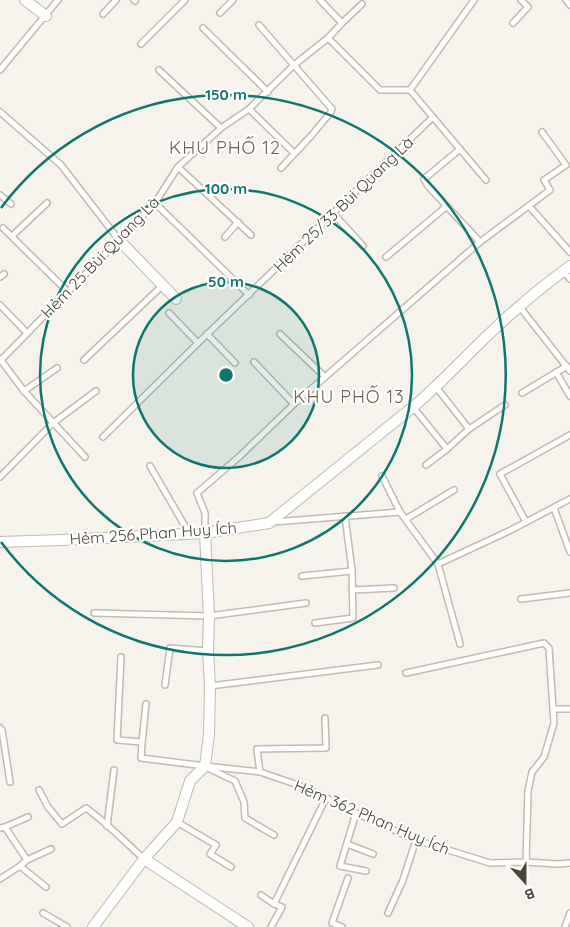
<svg xmlns="http://www.w3.org/2000/svg" width="570" height="927" font-family="Quicksand,sans-serif">
<style>
.lines{fill:none;stroke-linecap:round;stroke-linejoin:round}
.lane-casing{stroke:#c2bbae;stroke-width:8}
.street-casing{stroke:#c2bbae;stroke-width:12}
.lane{stroke:#fff;stroke-width:5}
.street{stroke:#fff;stroke-width:10}
.ring{fill:none;stroke:#0f766e;stroke-width:2.5}
.labels{text-anchor:middle;stroke-width:4.5;stroke-linejoin:round;paint-order:stroke}
.street-label{font-size:16px;fill:#4b4439;stroke:#fff}
.neighbourhood-label{font-size:18px;letter-spacing:1px;fill:#6e6250;stroke:#fff}
.centre{fill:#0f766e;stroke:#fff;stroke-width:2.5}
.ring-label{font-size:15px;text-anchor:middle;font-weight:bold;fill:#0f766e;stroke:#fff;stroke-width:4.5;stroke-linejoin:round;paint-order:stroke}
</style>
<rect width="100%" height="100%" fill="#f6f3ec"/>
<g class="lines">
<!-- lane casing -->
<g class="lane-casing">
<g id="lane">
<path d="M134,0L135,1"/>
<path d="M566,0L570,5"/>
<path d="M220,13L233,0"/>
<path d="M103,14L116,0"/>
<path d="M342,23L362,4"/>
<path d="M513,23L528,7L521,0"/>
<path d="M259,25L332,109L331,112L311,136L281,168"/>
<path d="M203,28L268,92"/>
<path d="M328,38L380,90H410"/>
<path d="M141,44L185,0"/>
<path d="M0,70L58,0"/>
<path d="M159,70L221,128"/>
<path d="M410,90L486,180"/>
<path d="M410,90L474,0"/>
<path d="M249,109L294,153"/>
<path d="M0,112L61,165L119,240"/>
<path d="M460,149L424,179L428,186L480,242L550,190L544,180L566,165L542,132"/>
<path d="M178,167L251,235"/>
<path d="M0,195L11,204"/>
<path d="M155,203L249,295"/>
<path d="M529,206L570,252"/>
<path d="M333,213L363,246"/>
<path d="M3,228L67,291"/>
<path d="M12,236L47,203"/>
<path d="M225,237L238,222"/>
<path d="M386,257L447,206"/>
<path d="M564,271L570,279"/>
<path d="M0,277L4,274"/>
<path d="M0,305L27,333"/>
<path d="M519,306L570,371"/>
<path d="M169,313L198,343"/>
<path d="M207,334L235,363"/>
<path d="M280,334L325,377"/>
<path d="M0,359L24,391L85,457"/>
<path d="M84,360L163,285"/>
<path d="M0,361L155,203L178,167L221,128L249,109L294,65L328,38L342,23L320,0"/>
<path d="M254,362L294,404"/>
<path d="M556,372L570,396"/>
<path d="M436,387L469,429L505,405"/>
<path d="M24,391L57,368"/>
<path d="M522,393L567,366"/>
<path d="M413,407L447,449"/>
<path d="M103,437L198,343L433,117"/>
<path d="M426,465L447,449L469,429"/>
<path d="M150,466L189,533"/>
<path d="M382,476L400,512"/>
<path d="M0,477L53,423L96,391"/>
<path d="M554,508L570,552"/>
<path d="M406,519L454,490"/>
<path d="M273,522L400,512L438,564L509,531L570,499"/>
<path d="M526,522L500,474L570,435"/>
<path d="M205,533V513L197,493L240,456L294,404L480,242"/>
<path d="M438,564L460,644"/>
<path d="M302,576L352,571"/>
<path d="M352,590L394,588"/>
<path d="M521,599L570,593"/>
<path d="M94,613L209,616L306,603"/>
<path d="M315,623L353,618L352,571L345,516"/>
<path d="M121,657L117,740L142,742L141,758L205,766L260,772L307,788L356,813L416,840L490,863L526,862L557,864L570,863"/>
<path d="M406,673L544,643L549,648L553,709"/>
<path d="M165,685L170,648L208,651"/>
<path d="M210,686L378,665"/>
<path d="M0,728L2,730L10,782"/>
<path d="M142,742L146,704"/>
<path d="M210,769L235,781L244,802L245,818L274,835"/>
<path d="M260,772L257,749L326,748L325,718"/>
<path d="M39,790L48,807L62,824L86,808C107,823 125,842 144,859"/>
<path d="M356,813L340,866L366,871"/>
<path d="M177,822L216,845L210,854L231,867"/>
<path d="M107,826L114,770"/>
<path d="M5,827L28,817"/>
<path d="M0,828L5,827L27,860"/>
<path d="M347,844L373,854"/>
<path d="M526,862L528,791L532,772L544,757L554,723L553,709H570"/>
<path d="M20,866L46,887"/>
<path d="M0,879L20,866L27,860L51,849"/>
<path d="M261,895L274,904L282,907L271,927"/>
<path d="M274,904L326,798"/>
<path d="M43,913L67,927"/>
<path d="M388,913L403,880L416,840"/>
<path d="M342,927L332,923L348,878"/>
<path d="M565,927L570,913"/>
</g>
</g>
<!-- street casing -->
<g class="street-casing">
<g id="street">
<path d="M25,0L46,16"/>
<path d="M119,240L176,299"/>
<path d="M0,542L62,540L205,533L269,523L413,407C440,384 463,359 488,335C514,310 541,287 570,266"/>
<path d="M144,859L248,927"/>
<path d="M93,927L144,859L177,822L190,781L205,766L209,734L210,686L208,651L209,616L205,533"/>
</g>
</g>
<!-- lane -->
<use href="#lane" class="lane"/>
<!-- street -->
<use href="#street" class="street"/>
</g>
<!-- distance rings -->
<circle cx="226" cy="375" r="93" fill="#0f766e" fill-opacity=".12"/>
<g class="ring">
<circle cx="226" cy="375" r="93"/>
<circle cx="226" cy="375" r="186"/>
<path d="M1 208A280 280 0 1 1 1 542"/>
</g>
<g class="labels">
<!-- street labels -->
<g class="street-label">
<text transform="translate(343 204) rotate(-44)" y="6">Hẻm 25/33 Bùi Quang Là</text>
<text transform="translate(100 257) rotate(-46)" y="6">Hẻm 25 Bùi Quang Là</text>
<text transform="translate(153 533) rotate(-4)" y="6">Hẻm 256 Phan Huy Ích</text>
<text transform="translate(372 817) rotate(23)" y="6">Hẻm 362 Phan Huy Ích</text>
</g>
<!-- neighbourhood labels -->
<g class="neighbourhood-label">
<text x="225" y="154">KHU PHỐ 12</text>
<text x="349" y="403">KHU PHỐ 13</text>
</g>
</g>
<circle cx="226" cy="375" r="8" class="centre"/>
<g class="ring-label">
<text x="226" y="100">150 m</text>
<text x="226" y="194">100 m</text>
<text x="226" y="287">50 m</text>
</g>
<!-- north arrow -->
<g transform="translate(525 882) rotate(159)" stroke="#ffffff" stroke-width="4" paint-order="stroke">
<path d="M0-4L9 19L0 12L-9 19Z" fill="#4b4439"/>
<text y="-8" font-size="14" font-weight="bold" text-anchor="middle" fill="#4b4439">B</text>
</g>
</svg>
